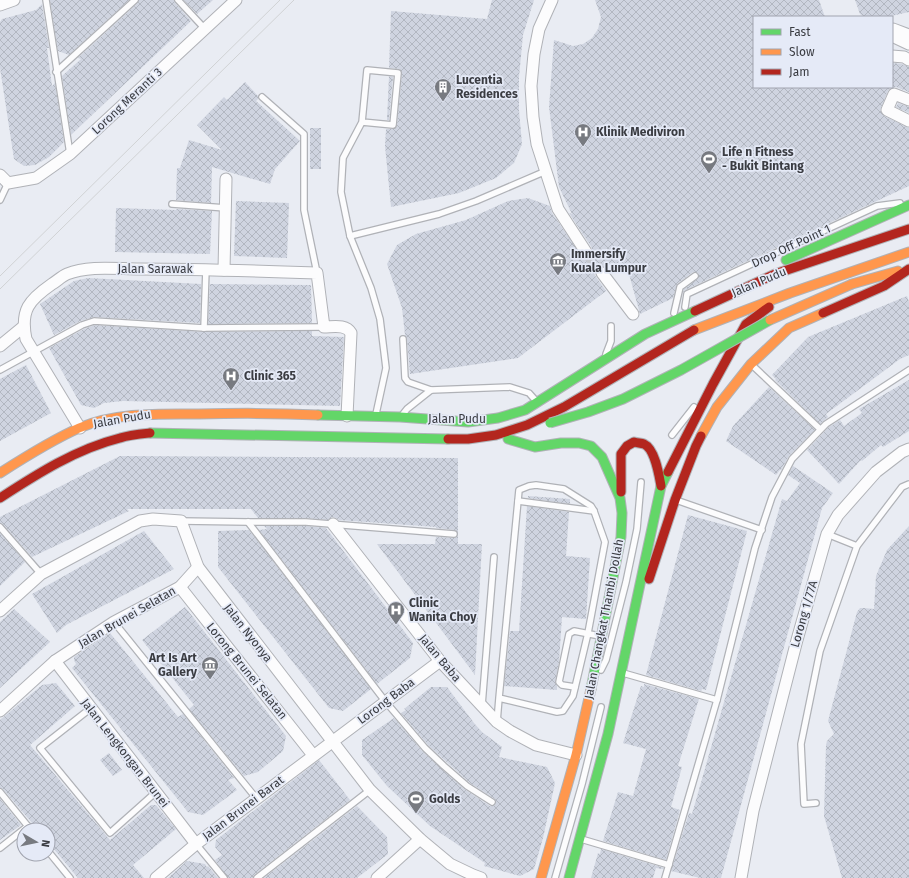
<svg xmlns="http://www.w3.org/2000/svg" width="909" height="878" font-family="'Fira Sans',sans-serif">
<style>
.building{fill:url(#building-cross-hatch)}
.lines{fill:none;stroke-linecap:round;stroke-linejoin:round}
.street-tunnel{stroke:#c6c9d0;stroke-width:11;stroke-dasharray:11 5.5;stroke-linecap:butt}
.lane-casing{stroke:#b0b2b7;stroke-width:8}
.street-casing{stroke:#b0b2b7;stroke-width:13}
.fast-casing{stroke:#b0b2b7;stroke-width:11}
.slow-casing{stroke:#b0b2b7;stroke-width:11}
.jam-casing{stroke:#b0b2b7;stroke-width:11}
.lane{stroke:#fcfcfd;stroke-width:5.5}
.street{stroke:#fcfcfd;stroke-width:11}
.fast{stroke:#63d668;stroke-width:9}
.slow{stroke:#ff974d;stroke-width:9}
.jam{stroke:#b3261e;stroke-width:9}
.tram{stroke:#d0d2d4;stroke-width:1}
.fast-bridge-casing{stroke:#b0b2b7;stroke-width:11;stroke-linecap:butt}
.slow-bridge-casing{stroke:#b0b2b7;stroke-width:11;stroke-linecap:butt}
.fast-bridge{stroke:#63d668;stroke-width:9}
.slow-bridge{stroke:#ff974d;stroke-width:9}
.labels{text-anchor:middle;stroke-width:3.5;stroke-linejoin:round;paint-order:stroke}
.poi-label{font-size:12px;font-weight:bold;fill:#3a3c42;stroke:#e5eaf7;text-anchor:start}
.street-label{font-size:12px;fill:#3a3c42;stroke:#e5eaf7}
</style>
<defs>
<pattern id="building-cross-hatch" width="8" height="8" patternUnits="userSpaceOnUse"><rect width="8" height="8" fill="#cfd4e0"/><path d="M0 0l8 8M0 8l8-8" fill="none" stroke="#b2b7c1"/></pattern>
</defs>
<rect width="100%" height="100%" fill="#e9ecf3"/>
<!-- building -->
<g class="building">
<path d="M50,0H129L69,55L58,51Z"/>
<path d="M139,0H174L175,3L191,21L71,135L62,76L81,59L78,58L138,3Z"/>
<path d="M184,0H213L197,14Z"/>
<path d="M492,0H534L523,35L519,77V110L522,144L514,163L496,178L459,193L391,207L385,146L386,129H394L397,126L402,73L400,69L389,68L391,11L487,19Z"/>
<path d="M595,0H819L825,17H754V87H892V63L902,64L909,67V92L896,87L890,88L888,91L880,110L884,116L909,128V186L685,290L683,293L684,289L699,278L698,273L693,272L677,284L673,298L640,314L627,267L612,263L606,267L601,266L598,268L594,274L606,291L518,358L410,374L407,339L405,335L402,308L387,264L397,245L416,234L466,220L508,201L528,198L550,206L552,213L583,258H589L592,255V248L569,213L572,214L559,187L549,107L554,40L573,46L583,44L592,38L598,29L601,17Z"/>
<path d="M855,0H909V12L887,17H864L860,14Z"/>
<path d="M42,4L49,48H47L52,86L55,83L64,142L49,157L35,165L24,166L14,159L0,68V22L2,19L36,10Z"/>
<path d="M389,76L393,77L389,120H387Z"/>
<path d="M245,82L258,96V99L256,101L300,141L275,169L270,184L212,167L211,203L176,200L177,168H180L189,140L222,150L197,125L224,97L227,100Z"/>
<path d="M898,103L909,107V113L896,107Z"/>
<rect x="310" y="128" width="11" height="41"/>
<path d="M236,201L289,203L287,258L234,256Z"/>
<path d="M116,208L176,210V209L212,211L210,254L115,252Z"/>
<path d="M88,278L201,284L200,323L94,317L80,321L54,335L40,304L74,281Z"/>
<path d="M210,284L311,285L312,323L208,324Z"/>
<path d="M907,296L909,302V355L900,359L826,414L828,417L820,424L775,380L776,379L772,375L808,337Z"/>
<path d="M95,325L204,332L312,331V336L344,337L340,406L123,401L104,403L94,408L81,405L49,348L84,329Z"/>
<path d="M26,365L51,413L0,441V379Z"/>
<path d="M909,380V431L883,447L881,445L862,461L861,460L839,484L807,450L829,427L840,420L844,426L862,413L859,409Z"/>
<path d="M769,387L815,430L789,456L781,470H780L776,475L726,441L733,426Z"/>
<path d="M120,456L458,458V544H482L475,675L377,544H435L436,537L456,538L458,534L455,530L436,528V527L339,520L336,518L332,517L328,520L306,518H258L251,509H127L129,511L32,557L3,524L0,523V517Z"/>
<path d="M793,466L833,493L822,508L721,878H700L671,871L689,813L692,814L782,499L787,501L800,483L788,475Z"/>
<path d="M528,496L570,499V504L528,498Z"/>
<path d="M527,506L569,512L566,556L590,558L586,619L562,617L559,662L555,682L557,686V690L504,686L510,631H519Z"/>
<path d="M688,515L747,531L706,690L702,689L701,691L646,675Z"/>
<path d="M264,526H306L326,528L413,643L410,658L377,684L259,530L267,529Z"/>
<path d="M909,526V878H842L824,816L826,745L827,741L834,734L828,721L857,612L860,608H864L874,609L876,576L887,550Z"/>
<path d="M249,530L371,689L343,711L329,708L218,567V531Z"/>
<path d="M144,531L174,569L66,625L57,633L32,594Z"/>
<path d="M0,533L25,562L0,586Z"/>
<path d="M185,607L286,736L283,751L258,772L244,776L189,709L194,705L142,640Z"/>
<path d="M14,609L50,642L0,688V622Z"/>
<path d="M110,633L178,717L183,714L234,778L228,780L237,790L203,815L188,812L72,668L76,664L74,660V657Z"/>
<path d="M56,683L75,706L30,745L110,840L151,805H156L176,829L133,865L144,878H78L48,842V830H38L3,789L0,788V720L42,685Z"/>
<path d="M644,684L699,699L678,766L682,767L671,807L680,810L666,860L603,841L618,792L633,796L646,749L623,743L641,686L644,687Z"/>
<path d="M431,687H447L474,723L482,732L502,747L499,757L547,767L555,783L543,838L534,869L520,876L484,866L485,863L430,826L387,786L362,755V740L394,718L422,751L464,789L490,806H492L495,805L496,802L495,799L470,783L428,745L401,713L406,710L404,709Z"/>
<path d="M109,753L122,770L113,776L100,760Z"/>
<path d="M319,760L350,800L254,875L253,878H228L215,860L222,855L215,847L216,840Z"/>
<path d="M0,799L21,825L0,840Z"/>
<path d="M357,806L387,837L388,854L357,878H264Z"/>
<path d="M601,849L664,868L663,869L656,868L653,878H591L598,853L600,854Z"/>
<path d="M187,861L205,864L207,867L208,866L218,878H168Z"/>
</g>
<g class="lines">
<!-- street-tunnel -->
<path class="street-tunnel" d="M586,252L602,273"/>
<!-- lane casing -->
<g class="lane-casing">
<g id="lane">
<path d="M46,0L70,154"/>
<path d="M178,0L205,29"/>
<path d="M56,72L135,0"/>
<path d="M262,97L304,134V210L317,273"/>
<path d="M362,122L393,125L398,73L367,70L362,122L343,158L341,192L350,236L371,288L380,319L386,368L376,414"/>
<path d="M0,200L8,183"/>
<path d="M172,204L226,208"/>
<path d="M350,236L439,214L476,201L546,171"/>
<path d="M685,307L687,294L877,206L900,203"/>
<path d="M674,313L680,287L695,276"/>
<path d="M204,328L206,269"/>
<path d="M403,339L405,378L408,382L431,390"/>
<path d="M606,354L611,341V326"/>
<path d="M752,365L820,429"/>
<path d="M0,370L82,325L94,321L204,328L324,327"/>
<path d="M403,414L407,409L431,390L510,387L529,393L537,402"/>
<path d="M672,435L694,407"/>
<path d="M676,500L762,530"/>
<path d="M518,501L594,511"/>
<path d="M181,521L248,522H306L454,534"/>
<path d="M248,522L385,701L425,748L444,766L467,786L492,802"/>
<path d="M0,527L41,574"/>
<path d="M827,534L857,546"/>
<path d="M114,622L256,798"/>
<path d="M601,670L606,660L626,582L637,529L641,482"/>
<path d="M623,673L717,700"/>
<path d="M575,687L562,685L559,682L569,634L574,631L600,636"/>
<path d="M482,705L494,557"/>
<path d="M91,708L40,748L110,833L156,792"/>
<path d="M497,722L499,698L557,712L563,711L573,696L588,633L605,542L594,511L591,506L564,489L536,485L529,486L519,490L499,698"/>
<path d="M0,792L31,830"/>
<path d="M816,803L804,804L801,744L820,651L857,546L902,487L909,484"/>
<path d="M581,839L669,865"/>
<path d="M196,844L224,878"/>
<path d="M0,848L28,826"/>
<path d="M48,851L70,878"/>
<path d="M257,878L370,790"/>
<path d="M555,878L582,784L601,707"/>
<path d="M665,878L717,700L755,548L772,497L792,459L826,424L909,370"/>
</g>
</g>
<!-- street casing -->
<g class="street-casing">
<g id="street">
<path d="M552,0L539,29L534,54L531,86L533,117L537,144L558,209L586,252"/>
<path d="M0,5L14,0"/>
<path d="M892,33L893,29L909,35"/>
<path d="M892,36L909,44"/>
<path d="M892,56L904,57L909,60"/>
<path d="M909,100L894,94L887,110L909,121"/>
<path d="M0,175L8,183L36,178L70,154L236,0"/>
<path d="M224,270L226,179"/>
<path d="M602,273L633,314"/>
<path d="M0,346L23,327"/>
<path d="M80,428L26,339C20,310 29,300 52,284C57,281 62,276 67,274C89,265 117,269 140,269C199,269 258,271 317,273L324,327C333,327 346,324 351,333L347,416"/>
<path d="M333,524L440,661L497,722L510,731L536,745L576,755"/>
<path d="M180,587L313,755"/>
<path d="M0,611L41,574L140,521L153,519L181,521L198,567L370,790L420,839L450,864L473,875L481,878"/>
<path d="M55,661L196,844"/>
<path d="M0,711L55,661L114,622L180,587L198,567"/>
<path d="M156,878L196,844L440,661"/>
<path d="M377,878L420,839"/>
<path d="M741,878L753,811L797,640L827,534L838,515L876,472L902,452L909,449"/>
</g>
</g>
<!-- fast casing -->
<g class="fast-casing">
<g id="fast">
<path d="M786,260L909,205"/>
<path d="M318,415L400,417L468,422L498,418L525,410L645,334L695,311"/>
<path d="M150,433L448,439"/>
<path d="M508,439L535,447L561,443H579L591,446L602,457L620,498L622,513L621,537L591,689"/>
<path d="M569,878L608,734L661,486L668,472"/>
</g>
</g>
<!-- slow casing -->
<g class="slow-casing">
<g id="slow">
<path d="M852,284L898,271"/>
<path d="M694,330L790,293L909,252"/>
<path d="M701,436L717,407L751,364L789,328L823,313"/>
<path d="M0,473C25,457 52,440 79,428C117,412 159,414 199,414C239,413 278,413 318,415"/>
<path d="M541,878L576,755L591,689"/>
</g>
</g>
<!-- jam casing -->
<g class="jam-casing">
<g id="jam">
<path d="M695,311L775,274L909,229"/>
<path d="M823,313L884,286L909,269"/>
<path d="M448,439H468L496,435L527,425L564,407L694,330"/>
<path d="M668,472L713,384L746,324L769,307"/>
<path d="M621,492V454L627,446L634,442C637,443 641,443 644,444C655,449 659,475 661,486"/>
<path d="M0,498C37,474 76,449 120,438C129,435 140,434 150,433"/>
<path d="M649,579L675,500L696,446L701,436"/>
</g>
</g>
<!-- lane -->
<use href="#lane" class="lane"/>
<!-- street -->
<use href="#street" class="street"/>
<!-- fast -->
<use href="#fast" class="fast"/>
<!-- slow -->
<use href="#slow" class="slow"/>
<!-- jam -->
<use href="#jam" class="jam"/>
<!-- tram -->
<g class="tram">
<path d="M0,276L280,0"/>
<path d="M0,289L294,0"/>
</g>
<!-- fast-bridge casing -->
<g class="fast-bridge-casing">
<path id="fast-bridge" d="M550,423L588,412L623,399L681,370L770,320"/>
</g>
<!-- slow-bridge casing -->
<g class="slow-bridge-casing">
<path id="slow-bridge" d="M770,320L852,284"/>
</g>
<!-- fast-bridge -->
<use href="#fast-bridge" class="fast-bridge"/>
<!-- slow-bridge -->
<use href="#slow-bridge" class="slow-bridge"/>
</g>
<!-- icons -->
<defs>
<g id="building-pin" transform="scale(0.9)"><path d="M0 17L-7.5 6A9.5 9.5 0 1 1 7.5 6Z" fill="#777a80" stroke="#e5eaf7"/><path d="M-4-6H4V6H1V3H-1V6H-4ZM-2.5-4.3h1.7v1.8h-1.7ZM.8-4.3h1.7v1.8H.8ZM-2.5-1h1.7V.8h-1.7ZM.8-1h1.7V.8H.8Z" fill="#fff"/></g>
<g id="hospital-pin" transform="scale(0.9)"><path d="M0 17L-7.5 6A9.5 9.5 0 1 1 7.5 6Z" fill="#777a80" stroke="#e5eaf7"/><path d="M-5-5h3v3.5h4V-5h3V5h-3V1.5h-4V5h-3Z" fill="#fff"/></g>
<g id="stadium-pin" transform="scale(0.9)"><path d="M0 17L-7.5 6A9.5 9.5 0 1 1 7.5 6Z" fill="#777a80" stroke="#e5eaf7"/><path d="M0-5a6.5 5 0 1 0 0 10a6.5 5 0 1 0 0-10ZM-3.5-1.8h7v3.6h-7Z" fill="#fff"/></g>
<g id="museum-pin" transform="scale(0.9)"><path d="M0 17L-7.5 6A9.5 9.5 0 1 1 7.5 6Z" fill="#777a80" stroke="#e5eaf7"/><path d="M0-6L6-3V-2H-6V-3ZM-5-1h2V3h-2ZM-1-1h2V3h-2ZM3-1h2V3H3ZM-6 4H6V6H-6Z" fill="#fff"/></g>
</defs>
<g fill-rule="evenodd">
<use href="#building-pin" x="443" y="87"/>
<use href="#hospital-pin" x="583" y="132"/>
<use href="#stadium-pin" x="709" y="159"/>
<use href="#museum-pin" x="558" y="261"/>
<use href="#hospital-pin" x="231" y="376"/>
<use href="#hospital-pin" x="396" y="610"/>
<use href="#museum-pin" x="210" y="665"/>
<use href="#stadium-pin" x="416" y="799"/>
</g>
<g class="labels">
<!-- poi labels -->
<g class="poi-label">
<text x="456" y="84">Lucentia<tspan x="456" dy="14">Residences</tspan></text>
<text x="596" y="136">Klinik Mediviron</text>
<text x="722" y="156">Life n Fitness<tspan x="722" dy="14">- Bukit Bintang</tspan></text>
<text x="571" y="258">Immersify<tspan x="571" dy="14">Kuala Lumpur</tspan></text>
<text x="244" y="380">Clinic 365</text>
<text x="409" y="607">Clinic<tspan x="409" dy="14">Wanita Choy</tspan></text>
<text x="197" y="662" text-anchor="end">Art Is Art<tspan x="197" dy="14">Gallery</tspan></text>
<text x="429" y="803">Golds</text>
</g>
<!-- street labels -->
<g class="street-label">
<text transform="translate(127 101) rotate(-43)" y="4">Lorong Meranti 3</text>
<text transform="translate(791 246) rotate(-25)" y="4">Drop Off Point 1</text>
<text x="155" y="273">Jalan Sarawak</text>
<text transform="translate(759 282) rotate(-23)" y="4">Jalan Pudu</text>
<text transform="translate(122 419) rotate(-10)" y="4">Jalan Pudu</text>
<text x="457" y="423">Jalan Pudu</text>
<text transform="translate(804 614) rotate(-74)" y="4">Lorong 1/77A</text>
<text transform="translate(127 617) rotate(-30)" y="4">Jalan Brunei Selatan</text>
<text transform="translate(604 619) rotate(-79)" y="4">Jalan Changkat Thambi Dollah</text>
<text transform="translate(248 633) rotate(52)" y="4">Jalan Nyonya</text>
<text transform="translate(440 658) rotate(50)" y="4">Jalan Baba</text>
<text transform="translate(247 671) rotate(51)" y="4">Lorong Brunei Selatan</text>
<text transform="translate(386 701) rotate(-37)" y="4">Lorong Baba</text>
<text transform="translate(125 753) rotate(52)" y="4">Jalan Lengkongan Brunei</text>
<text transform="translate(243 808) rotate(-37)" y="4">Jalan Brunei Barat</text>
</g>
</g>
<!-- legend -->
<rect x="753" y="16" width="140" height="72" fill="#e5eaf7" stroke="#a1a4af"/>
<rect x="761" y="29" width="20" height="6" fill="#63d668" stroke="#a1a4af"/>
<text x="789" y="36" font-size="12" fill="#3a3c42">Fast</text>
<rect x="761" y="49" width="20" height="6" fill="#ff974d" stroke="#a1a4af"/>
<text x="789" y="56" font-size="12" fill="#3a3c42">Slow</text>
<rect x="761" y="69" width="20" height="6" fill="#b3261e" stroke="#a1a4af"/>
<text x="789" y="76" font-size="12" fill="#3a3c42">Jam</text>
<!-- north arrow -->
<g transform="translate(36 842) rotate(99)"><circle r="19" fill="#e5eaf7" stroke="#a1a4af"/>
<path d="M0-3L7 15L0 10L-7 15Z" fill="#777a80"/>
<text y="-6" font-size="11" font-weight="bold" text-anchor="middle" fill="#3a3c42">N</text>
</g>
</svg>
